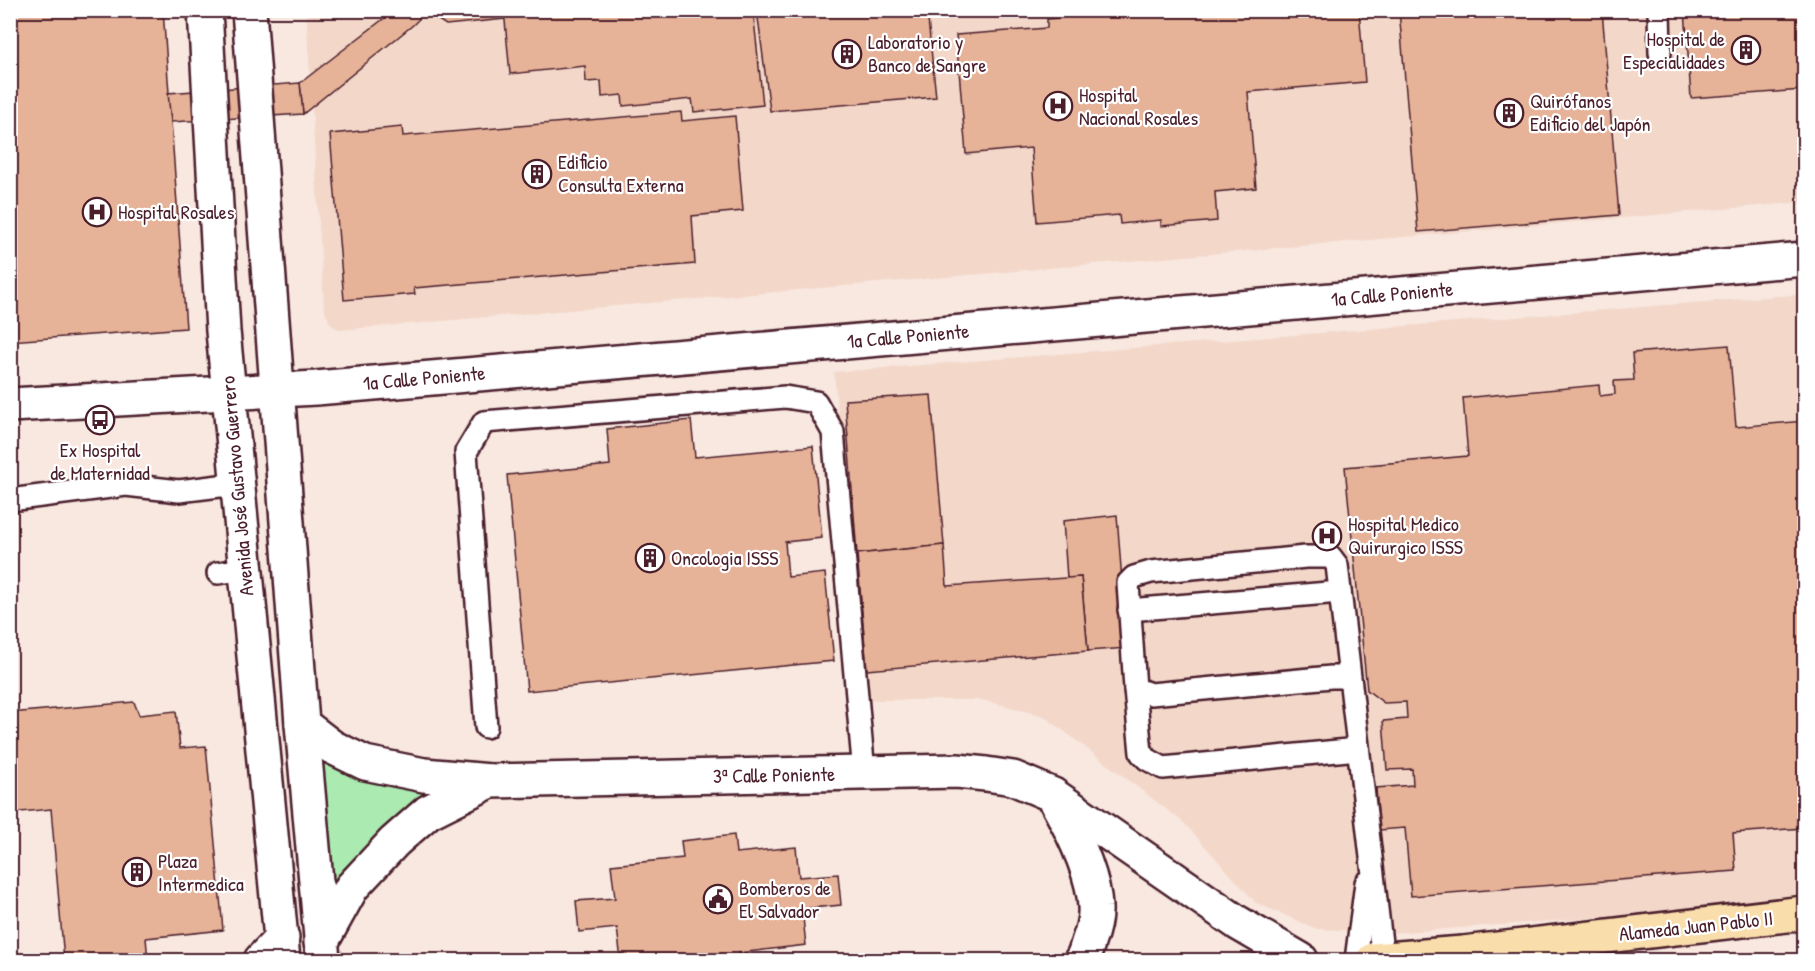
<svg xmlns="http://www.w3.org/2000/svg" width="1815" height="971" font-family="'Patrick Hand',sans-serif">
<style>
.built{fill:#f3d8ca}
.green{fill:#abeab1;stroke:#7a846e;stroke-width:1.5}
.building{fill:#e6b298;stroke:#4a1f2b;stroke-width:1.5}
.lines{fill:none;stroke-linecap:round;stroke-linejoin:round}
.lane-casing{stroke:#4a1f2b;stroke-width:26}
.street-casing{stroke:#4a1f2b;stroke-width:38}
.secondary-casing{stroke:#4a1f2b;stroke-width:38}
.primary-casing{stroke:#4a1f2b;stroke-width:38}
.lane{stroke:#fff;stroke-width:21}
.street{stroke:#fff;stroke-width:33}
.secondary{stroke:#fff;stroke-width:33}
.primary{stroke:#f9deab;stroke-width:33}
.labels{text-anchor:middle;stroke-width:4.5;stroke-linejoin:round;paint-order:stroke}
.poi-label{font-size:20px;fill:#4a1f2b;stroke:#fff;text-anchor:start}
.street-label{font-size:20px;fill:#4a1f2b;stroke:#fff}
</style>
<rect width="100%" height="100%" fill="#f8e8e0"/>
<filter id="ink" filterUnits="userSpaceOnUse"><feTurbulence type="fractalNoise" baseFrequency=".0167" numOctaves="2"/><feDisplacementMap in="SourceGraphic" scale="12" xChannelSelector="R" yChannelSelector="G"/><feConvolveMatrix kernelMatrix="1 2 1 2 8 2 1 2 1" color-interpolation-filters="sRGB"/></filter>
<g filter="url(#ink)">
<!-- built -->
<g class="built">
<path d="M306,11H1804V202L341,330L334,327L330,323L324,308Z"/>
<path d="M1804,294V902L1393,933L1317,929L1256,903L1183,822L1044,716L982,700H864L834,372Z"/>
</g>
<!-- green -->
<path class="green" d="M320,753L365,780L394,785L438,789L403,813L378,835L344,869L338,880L332,882Z"/>
<!-- building -->
<g class="building">
<path d="M10,10H163L186,328L10,341Z"/>
<path d="M395,10H420V14L419,19L413,25L303,114L300,83Z"/>
<path d="M432,10H504L505,19L446,25L432,16Z"/>
<path d="M504,10H753L763,105L694,112L692,99L623,106L622,95L602,97L601,81L586,82L585,66L510,74Z"/>
<path d="M757,10H927L936,97L770,111Z"/>
<path d="M1148,10H1359L1365,82L1248,92L1256,188L1215,192L1217,221L1161,226V220L1120,224L1119,215L1037,222L1031,148L966,154L956,35L1047,28V19Z"/>
<path d="M1399,10H1602L1619,215L1418,232Z"/>
<path d="M1685,10H1804V90L1691,98Z"/>
<path d="M300,83L303,114L171,122L168,93Z"/>
<path d="M681,112L682,121L735,116L743,211L692,216L695,264L414,288L415,294L344,300L330,134L402,127L403,136Z"/>
<path d="M1729,345L1736,427L1804,421V828L1733,833L1736,871L1411,896L1405,828L1379,830L1376,788L1413,785L1412,769L1387,770L1383,721L1407,719L1406,702L1384,703L1367,690L1345,467L1468,456L1463,398L1599,385L1600,396L1615,394L1614,381L1634,380L1632,353Z"/>
<path d="M931,395L944,545L857,554L845,400Z"/>
<path d="M691,420L695,457L813,446L822,538L785,542L788,577L825,573L834,661L527,691L507,475L610,465L607,429Z"/>
<path d="M1117,515L1127,648L1088,651L1081,577L1067,578L1063,521Z"/>
<path d="M944,545L947,586L1081,577L1088,651L867,670L857,554Z"/>
<path d="M134,702L139,715L176,711L180,748L206,746L223,930L146,938L148,960H64L51,809L10,813V713Z"/>
<path d="M734,835L736,853L796,847L799,877L838,874L841,905L802,909L806,945L739,953L740,960H688V958L663,960H621L617,928L579,932L576,901L615,898L611,865L683,858L681,841Z"/>
</g>
<g class="lines">
<!-- lane casing -->
<g class="lane-casing">
<g id="lane">
<path d="M1659,10L1660,53"/>
<path d="M10,500L126,485L179,491L236,484"/>
<path d="M218,573L245,569"/>
<path d="M1129,610L1340,592"/>
<path d="M1350,677L1337,565L1331,557H1306L1151,572L1134,577L1128,583L1135,689L1151,694L1331,677H1350L1383,960"/>
<path d="M1135,689L1141,753L1147,759L1163,768L1358,749"/>
<path d="M486,727L466,452L484,422L785,397L816,402L833,432L864,773"/>
<path d="M1356,960L1366,883"/>
</g>
</g>
<!-- street casing -->
<g class="street-casing">
<path id="street" d="M261,960L282,938"/>
</g>
<!-- secondary casing -->
<g class="secondary-casing">
<g id="secondary">
<path d="M205,10L223,331L283,960"/>
<path d="M249,10L302,724L323,960"/>
<path d="M10,405L316,388L1804,259"/>
<path d="M302,724L332,747L365,763L424,775L490,781L957,771L986,774L1013,778L1053,795L1238,923L1301,960"/>
<path d="M1055,799C1071,828 1094,874 1095,907C1096,919 1092,932 1088,943C1086,949 1085,955 1081,960"/>
<path d="M321,943L352,887L394,842L428,812L490,781"/>
</g>
</g>
<!-- primary casing -->
<g class="primary-casing">
<path id="primary" d="M1373,960L1463,953L1804,913"/>
</g>
<!-- lane -->
<use href="#lane" class="lane"/>
<!-- street -->
<use href="#street" class="street"/>
<!-- secondary -->
<use href="#secondary" class="secondary"/>
<!-- primary -->
<use href="#primary" class="primary"/>
</g>
</g>
<!-- icons -->
<defs>
<g id="building-ring" transform="scale(1.5)"><circle r="9.5" fill="#fff" stroke="#4a1f2b" stroke-width="1.5"/><path d="M-4-6H4V6H1V3H-1V6H-4ZM-2.5-4.3h1.7v1.8h-1.7ZM.8-4.3h1.7v1.8H.8ZM-2.5-1h1.7V.8h-1.7ZM.8-1h1.7V.8H.8Z" fill="#4a1f2b"/></g>
<g id="hospital-ring" transform="scale(1.5)"><circle r="9.5" fill="#fff" stroke="#4a1f2b" stroke-width="1.5"/><path d="M-5-5h3v3.5h4V-5h3V5h-3V1.5h-4V5h-3Z" fill="#4a1f2b"/></g>
<g id="bus-ring" transform="scale(1.5)"><circle r="9.5" fill="#fff" stroke="#4a1f2b" stroke-width="1.5"/><path d="M-5-6H5V4H4V6H2V4H-2V6H-4V4H-5ZM-3.5-4V0h7V-4ZM-3.5 1.2v1.5H-2V1.2ZM2 1.2v1.5H3.5V1.2Z" fill="#4a1f2b"/></g>
<g id="civic-ring" transform="scale(1.5)"><circle r="9.5" fill="#fff" stroke="#4a1f2b" stroke-width="1.5"/><path d="M-.6-6.5H3V-4.5H.6V-3L4-1V1h2V6H-6V1h2V-1L-.6-3ZM-1.2 2.5V6h2.4V2.5Z" fill="#4a1f2b"/></g>
</defs>
<g fill-rule="evenodd">
<use href="#building-ring" x="1746" y="50"/>
<use href="#building-ring" x="847" y="54"/>
<use href="#hospital-ring" x="1058" y="106"/>
<use href="#building-ring" x="1509" y="113"/>
<use href="#building-ring" x="537" y="174"/>
<use href="#hospital-ring" x="97" y="212"/>
<use href="#bus-ring" x="100" y="420"/>
<use href="#hospital-ring" x="1327" y="536"/>
<use href="#building-ring" x="650" y="558"/>
<use href="#building-ring" x="137" y="872"/>
<use href="#civic-ring" x="718" y="899"/>
</g>
<g class="labels">
<!-- poi labels -->
<g class="poi-label">
<text x="1725" y="46" text-anchor="end">Hospital de<tspan x="1725" dy="23">Especialidades</tspan></text>
<text x="868" y="49">Laboratorio y<tspan x="868" dy="23">Banco de Sangre</tspan></text>
<text x="1079" y="102">Hospital<tspan x="1079" dy="23">Nacional Rosales</tspan></text>
<text x="1530" y="108">Quirófanos<tspan x="1530" dy="23">Edificio del Japón</tspan></text>
<text x="558" y="169">Edificio<tspan x="558" dy="23">Consulta Externa</tspan></text>
<text x="118" y="219">Hospital Rosales</text>
<text x="100" y="457" text-anchor="middle">Ex Hospital<tspan x="100" dy="23">de Maternidad</tspan></text>
<text x="1348" y="531">Hospital Medico<tspan x="1348" dy="23">Quirurgico ISSS</tspan></text>
<text x="671" y="565">Oncologia ISSS</text>
<text x="158" y="868">Plaza<tspan x="158" dy="23">Intermedica</tspan></text>
<text x="739" y="895">Bomberos de<tspan x="739" dy="23">El Salvador</tspan></text>
</g>
<!-- street labels -->
<g class="street-label">
<text transform="translate(1392 294) rotate(-5)" y="7">1a Calle Poniente</text>
<text transform="translate(908 336) rotate(-5)" y="7">1a Calle Poniente</text>
<text transform="translate(424 378) rotate(-5)" y="7">1a Calle Poniente</text>
<text transform="translate(237 486) rotate(-95)" y="7">Avenida José Gustavo Guerrero</text>
<text transform="translate(774 775) rotate(-1)" y="7">3ª Calle Poniente</text>
<text transform="translate(1696 926) rotate(-6)" y="7">Alameda Juan Pablo II</text>
</g>
</g>
<!-- margin -->
<rect width="1815" height="971" fill="none" stroke="#fff" stroke-width="36"/>
<rect x="18" y="18" width="1779" height="935" fill="none" stroke="#4a1f2b" stroke-width="2" filter="url(#ink)"/>
</svg>
